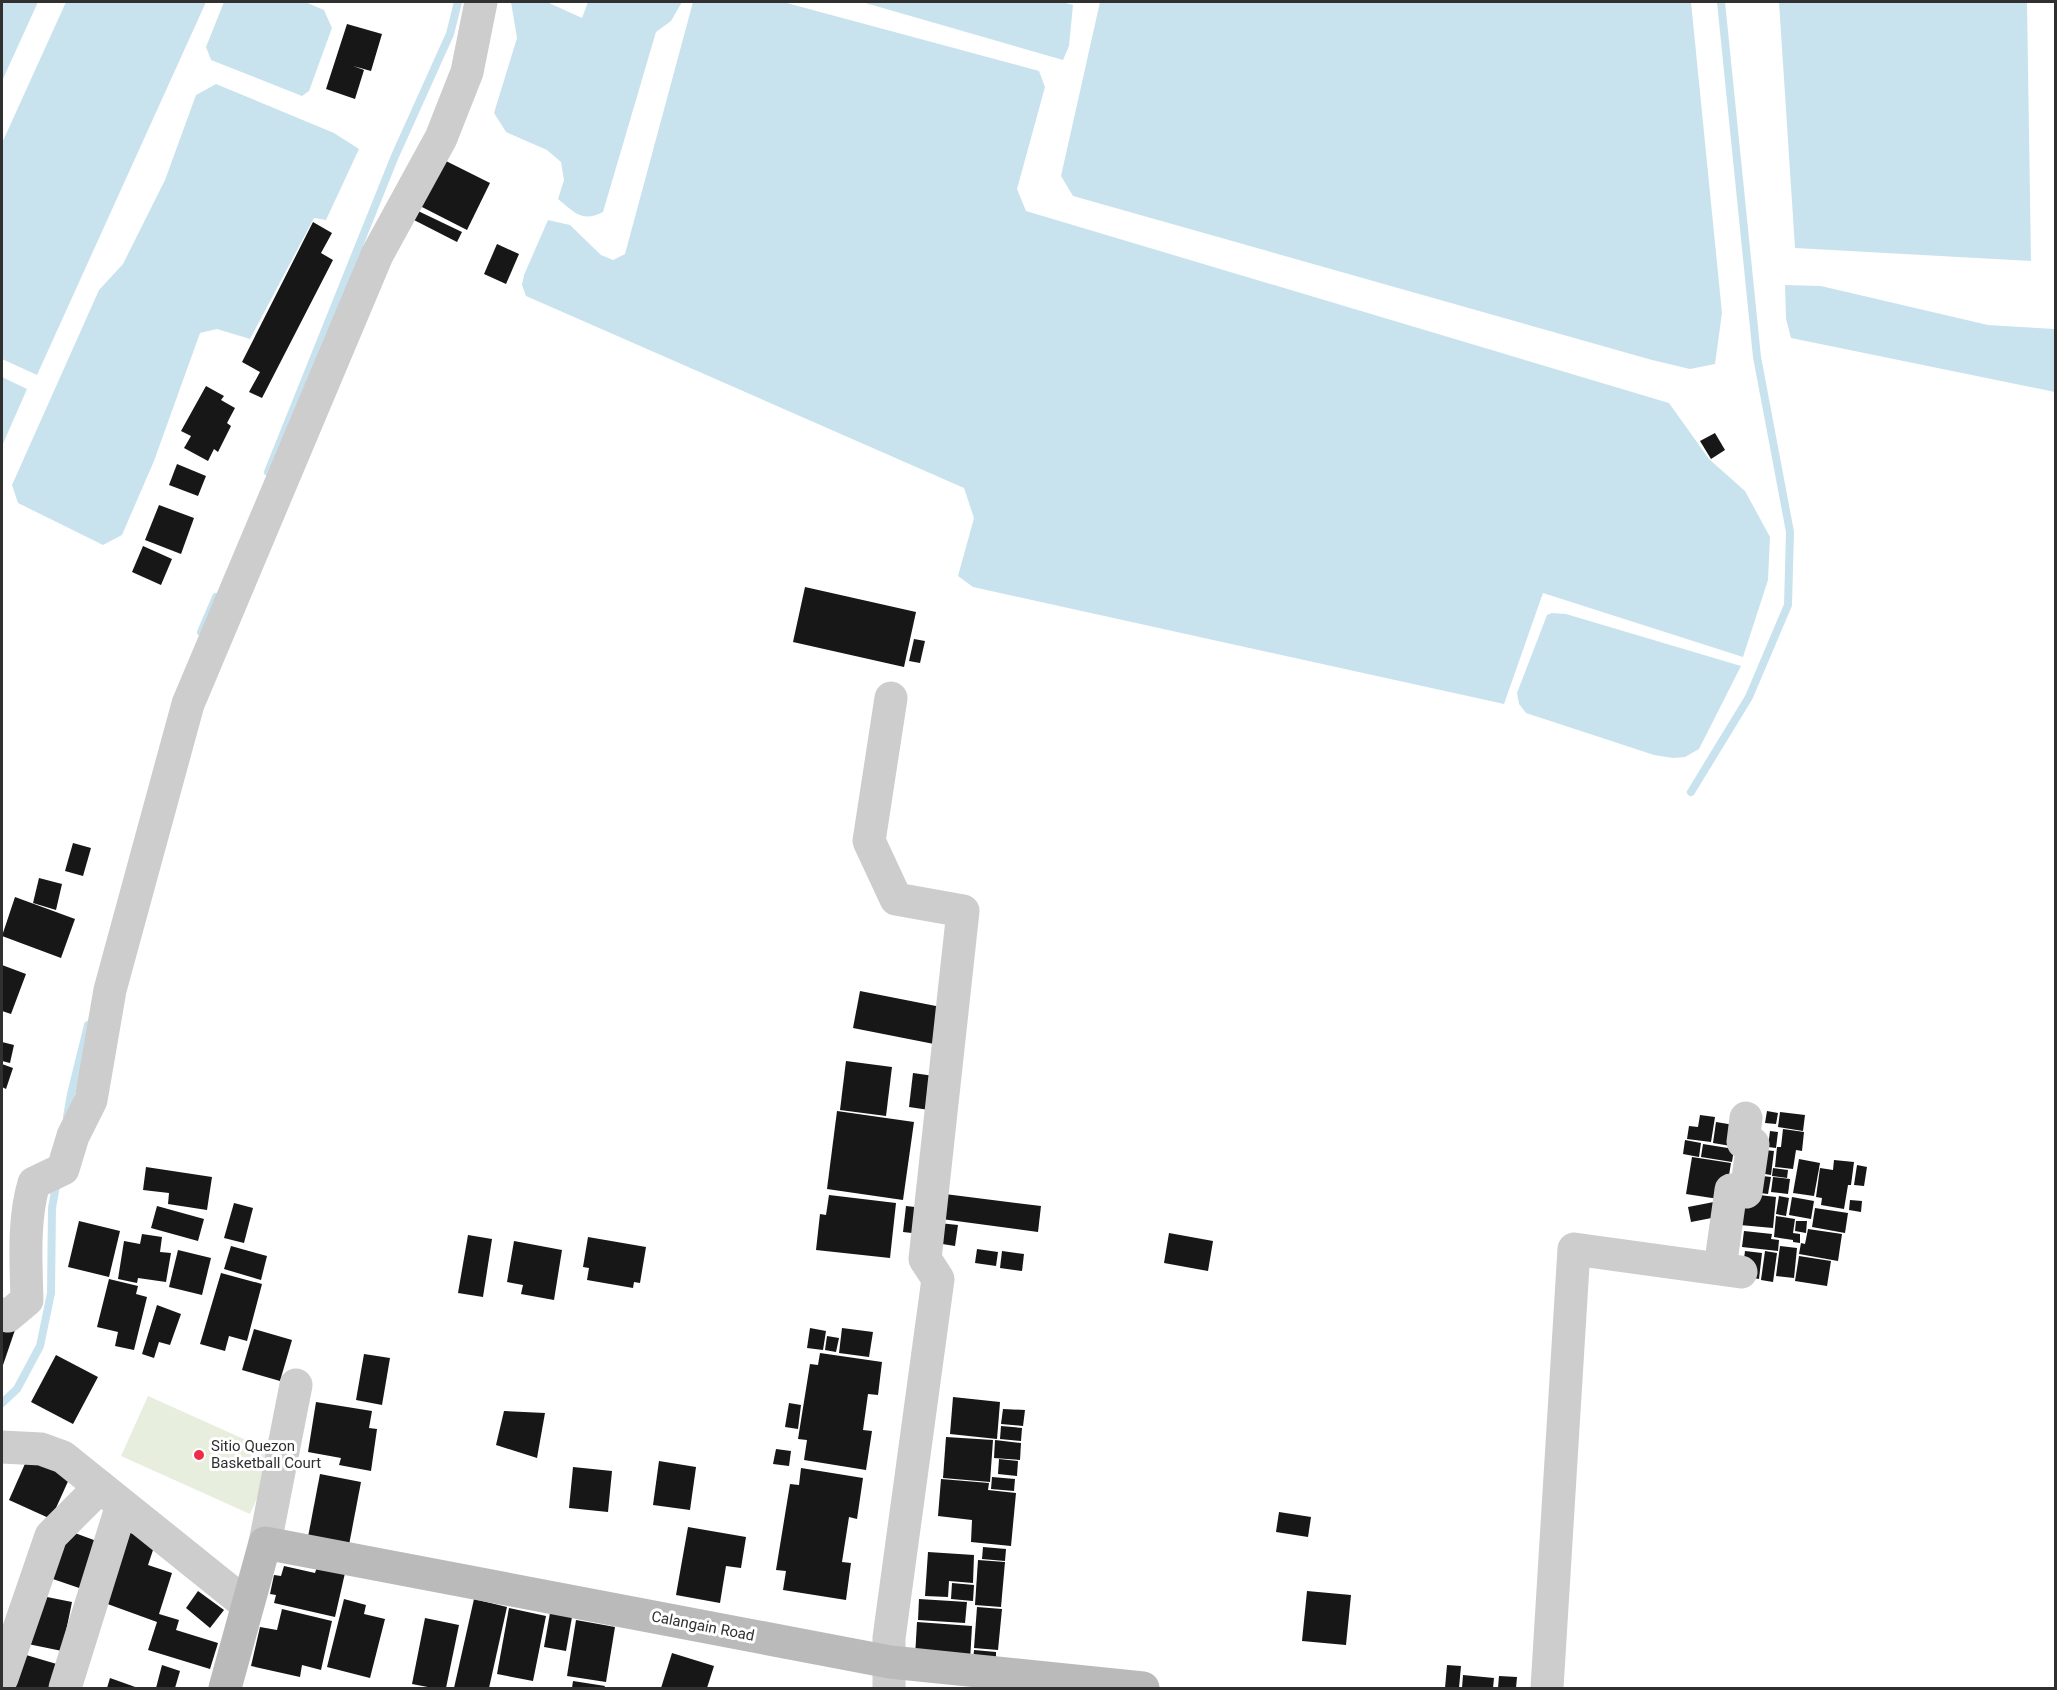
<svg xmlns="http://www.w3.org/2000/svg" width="2057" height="1690" font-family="Roboto,sans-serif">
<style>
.green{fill:#e7eede}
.water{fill:#c9e3ee}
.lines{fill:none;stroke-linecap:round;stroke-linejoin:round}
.stream{stroke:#c9e3ee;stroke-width:8}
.building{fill:#171717}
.street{stroke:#cdcdcd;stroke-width:33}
.secondary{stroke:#bababa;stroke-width:33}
.poi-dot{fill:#ed2c4a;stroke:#fff;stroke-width:2}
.labels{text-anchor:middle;stroke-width:6;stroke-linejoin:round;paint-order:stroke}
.poi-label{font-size:15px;fill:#303030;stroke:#fff;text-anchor:start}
.street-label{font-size:15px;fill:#303030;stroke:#fff}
</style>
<rect width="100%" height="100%" fill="#fff"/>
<!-- green -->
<path class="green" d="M148,1396L277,1454L250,1514L121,1456Z"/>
<!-- water -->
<g class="water">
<path d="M2,2H38L2,81Z"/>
<path d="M66,2H206L37,375L2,359V143Z"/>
<path d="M224,2H305L324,10L332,28L309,91L302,96L211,60L206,47Z"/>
<path d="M511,2H547L582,18L588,2H682L671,21L656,32L603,212C582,223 574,212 558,199L564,180L561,162L547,150L506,132L494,113L517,38Z"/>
<path d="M693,2H783L1039,71L1045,87L1017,189L1026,211L1669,403L1709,459L1745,491L1770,537L1768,580L1743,657L1543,593L1504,704L973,587L958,576L974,518L964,488L526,296L522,285L524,275L548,220L570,225L601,255L613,260L625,254Z"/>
<path d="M862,2H1062L1073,5L1069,46L1063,60Z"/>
<path d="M1100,2H1691L1722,313L1715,364L1690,369L1652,360L1073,196L1061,176Z"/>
<path d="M1779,2H2027L2031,261L1795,248Z"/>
<path d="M216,84L334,133L359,149L326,220L314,218L250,339L217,329L200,333L154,461L122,535L103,545L18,503L12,485L99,290L123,264L165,180L196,95Z"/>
<path d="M1785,285L1821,286L1988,325L2055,329V392L1791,338L1786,319Z"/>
<path d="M2,377L27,389L2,446Z"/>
<path d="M1552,613L1566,614L1741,666L1699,749L1685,757L1673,758L1654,755L1526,713L1519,704L1517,693L1547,615Z"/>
</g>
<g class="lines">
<!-- stream -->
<g class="stream">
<path d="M268,472L395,156L450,34L458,2"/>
<path d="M201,632L216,597"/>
<path d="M1691,792L1749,697L1788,605L1790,532L1757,357L1721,2"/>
<path d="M67,1117L71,1094L88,1025"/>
<path d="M2,1403L17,1389L40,1346L51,1293L52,1208L57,1180"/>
</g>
</g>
<!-- building -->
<g class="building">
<path d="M347,24L382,34L371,71L353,66L364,70L355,99L326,89Z"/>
<path d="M442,159L490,183L467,230L420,206Z"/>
<path d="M416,210L462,232L457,242L412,219Z"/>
<path d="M313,222L332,233L321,253L333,260L262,398L249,392L260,372L242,362Z"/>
<path d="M497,244L519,254L506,284L484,274Z"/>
<path d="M206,386L224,396L221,400L235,408L227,423L231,426L218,452L214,449L208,461L184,448L191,436L181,431Z"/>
<path d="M1715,433L1725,450L1711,459L1700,441Z"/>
<path d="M177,464L206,476L198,496L169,485Z"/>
<path d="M159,505L194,518L181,554L145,540Z"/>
<path d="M143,546L172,559L161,585L132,572Z"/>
<path d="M805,587L916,612L904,667L793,642Z"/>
<path d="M914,639L925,641L920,663L909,661Z"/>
<path d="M73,843L91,848L83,876L65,871Z"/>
<path d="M39,878L62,884L56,910L33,903Z"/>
<path d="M15,897L75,919L61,958L2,936Z"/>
<path d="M2,965L26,974L11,1014L2,1011Z"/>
<path d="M860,991L941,1007L934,1044L853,1028Z"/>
<path d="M2,1042L14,1045L10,1063L2,1061Z"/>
<path d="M846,1061L892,1067L886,1116L840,1110Z"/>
<path d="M2,1064L13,1068L6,1089L2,1087Z"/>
<path d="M913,1073L941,1077L936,1111L909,1107Z"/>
<path d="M837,1111L914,1122L903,1200L827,1189Z"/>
<path d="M1767,1111L1778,1113L1776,1124L1765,1123Z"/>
<path d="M1780,1112L1805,1115L1803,1131L1778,1127Z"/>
<path d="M1700,1115L1715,1117L1711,1142L1687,1139L1689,1126L1698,1127Z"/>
<path d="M1716,1122L1740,1126L1737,1147L1713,1143Z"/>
<path d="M1783,1129L1804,1132L1802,1151L1796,1150L1793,1169L1775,1167L1777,1147H1781Z"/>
<path d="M1770,1131L1778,1132L1776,1148L1768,1147Z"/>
<path d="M1685,1140L1701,1143L1699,1157L1683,1154Z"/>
<path d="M1703,1144L1734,1149L1732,1162L1701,1157Z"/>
<path d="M1756,1149L1774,1151L1771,1175L1753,1172Z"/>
<path d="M1692,1157L1731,1163L1725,1200L1686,1194Z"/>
<path d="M1799,1159L1820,1163L1814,1196L1793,1193Z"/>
<path d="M1834,1160L1854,1162L1851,1185H1848L1844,1209L1821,1205L1822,1198L1816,1197L1820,1168L1833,1170Z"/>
<path d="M1857,1165L1867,1167L1864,1186L1854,1185Z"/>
<path d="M146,1167L212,1177L207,1210L168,1204L169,1193L143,1190Z"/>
<path d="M1773,1168L1788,1170L1787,1178L1772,1176Z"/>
<path d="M1754,1175L1771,1177L1768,1194L1752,1192Z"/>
<path d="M1773,1177L1790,1179L1788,1194L1771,1192Z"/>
<path d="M937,1193L1041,1206L1038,1232L934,1218Z"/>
<path d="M1743,1193L1776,1197L1773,1228L1740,1225Z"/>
<path d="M829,1195L896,1203L890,1258L816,1250L820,1214L826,1215Z"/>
<path d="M1779,1196L1789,1198L1786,1216L1776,1214Z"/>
<path d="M1792,1197L1814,1201L1811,1219L1789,1215Z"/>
<path d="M1850,1200L1862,1201L1861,1212L1849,1210Z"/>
<path d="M1719,1201L1722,1216L1691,1222L1688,1207Z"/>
<path d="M234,1203L253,1208L244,1243L224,1238Z"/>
<path d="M157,1206L204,1219L198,1241L151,1228Z"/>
<path d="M906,1206L924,1208L921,1234L903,1232Z"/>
<path d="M1815,1208L1848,1213L1845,1233L1812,1227Z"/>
<path d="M1776,1216L1795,1219L1793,1233L1800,1234V1243L1793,1242V1240L1774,1237Z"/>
<path d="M79,1221L120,1231L109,1277L68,1267Z"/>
<path d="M1796,1221H1807L1806,1233L1795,1231Z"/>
<path d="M939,1223L958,1225L955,1246L936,1243Z"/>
<path d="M1808,1229L1842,1234L1838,1261L1799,1254L1801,1243L1805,1244Z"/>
<path d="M1744,1231L1772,1234L1771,1239L1779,1240L1778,1251L1742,1247Z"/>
<path d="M1169,1233L1213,1241L1208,1271L1164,1263Z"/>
<path d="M142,1234L162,1237L160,1252L171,1253L166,1282L138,1278L137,1283L118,1279L124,1241L140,1244Z"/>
<path d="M468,1235L492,1239L483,1297L458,1293Z"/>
<path d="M588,1237L646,1247L640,1283L634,1282L633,1288L587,1280L589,1268L583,1267Z"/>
<path d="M514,1241L562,1250L554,1300L521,1294L523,1285L507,1282Z"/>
<path d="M231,1246L267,1256L261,1280L224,1269Z"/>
<path d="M1780,1246L1797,1248L1794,1278L1776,1276Z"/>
<path d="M977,1249L998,1252L996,1266L975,1263Z"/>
<path d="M178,1250L211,1258L202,1295L169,1287Z"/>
<path d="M1002,1251L1024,1254L1022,1271L1000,1268Z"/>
<path d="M1745,1251L1762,1253L1759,1279L1742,1276Z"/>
<path d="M1765,1251L1777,1253L1773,1282L1761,1280Z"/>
<path d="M1799,1256L1831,1261L1827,1286L1795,1281Z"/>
<path d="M221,1273L262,1284L247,1341L229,1336L225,1351L200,1344Z"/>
<path d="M109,1279L138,1286L136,1294L147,1297L134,1350L115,1346L118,1332L97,1327Z"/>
<path d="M157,1305L181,1314L170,1345L159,1342L154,1358L142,1354Z"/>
<path d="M2,1322L16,1327L2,1368Z"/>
<path d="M810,1328L826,1331L823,1350L807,1348Z"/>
<path d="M842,1328L873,1332L869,1357L839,1353Z"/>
<path d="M254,1329L292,1340L280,1381L242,1370Z"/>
<path d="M827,1336L839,1338L836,1352L825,1350Z"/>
<path d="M820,1353L882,1362L878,1395L868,1394L863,1430L872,1431L866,1470L804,1460L807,1440L798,1439L810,1364L818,1365Z"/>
<path d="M364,1354L390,1358L382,1405L356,1400Z"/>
<path d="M56,1355L98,1377L73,1424L31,1402Z"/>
<path d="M953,1397L1000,1402L997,1439L950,1434Z"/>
<path d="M316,1402L372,1411L369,1428L377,1429L371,1471L339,1465L341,1458L308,1452Z"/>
<path d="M789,1403L801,1405L798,1429L785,1427Z"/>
<path d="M1003,1409L1025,1410L1023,1426L1001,1424Z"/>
<path d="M504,1411L545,1413L537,1458L496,1445Z"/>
<path d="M1001,1426L1022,1428L1021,1441L1000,1439Z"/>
<path d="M946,1437L993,1440L990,1482L943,1478Z"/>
<path d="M995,1440L1021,1443L1020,1460L994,1458Z"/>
<path d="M776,1449L791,1451L789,1466L773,1464Z"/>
<path d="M28,1457L70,1477L51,1519L9,1500Z"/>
<path d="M999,1459L1018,1461L1017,1476L998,1474Z"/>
<path d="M659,1461L696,1467L690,1510L653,1505Z"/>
<path d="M573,1467L612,1471L608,1512L569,1508Z"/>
<path d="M801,1468L863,1478L857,1519L849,1517L842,1562L851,1563L846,1600L783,1590L786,1571L776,1570L790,1484L799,1485Z"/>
<path d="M320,1474L361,1482L349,1545L308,1537Z"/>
<path d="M992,1477L1015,1479L1014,1491L991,1489Z"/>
<path d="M941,1479L989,1483L988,1490L1016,1493L1011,1546L971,1542L972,1520L938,1516Z"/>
<path d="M1279,1512L1311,1517L1308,1537L1276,1532Z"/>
<path d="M688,1527L746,1537L741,1568L726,1566L720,1603L676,1595Z"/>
<path d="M64,1529L102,1543L85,1590L47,1577Z"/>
<path d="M124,1531L156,1541L148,1565L172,1573L159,1614L179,1620L176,1630L218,1643L210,1669L148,1650L157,1622L102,1602Z"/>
<path d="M983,1547L1006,1549L1005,1561L982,1559Z"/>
<path d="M928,1552L974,1555L973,1583L949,1581L948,1597L925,1596Z"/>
<path d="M978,1560L1005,1562L1001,1607L975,1605Z"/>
<path d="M284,1566L315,1573L317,1567L345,1573L335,1617L274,1603L276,1595L270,1594L274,1575L281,1576Z"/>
<path d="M952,1583L974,1585L973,1601L951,1599Z"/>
<path d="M198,1591L224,1610L210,1628L186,1608Z"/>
<path d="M1307,1591L1351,1595L1346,1645L1302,1641Z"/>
<path d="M37,1595L72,1602L62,1651L28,1644Z"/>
<path d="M344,1599L366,1605L364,1614L385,1619L370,1678L327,1667Z"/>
<path d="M474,1599L507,1607L489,1688H454Z"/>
<path d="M919,1599L967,1602L965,1623L918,1620Z"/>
<path d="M977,1607L1002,1609L998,1650L974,1648Z"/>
<path d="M509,1608L546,1616L533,1681L497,1674Z"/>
<path d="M282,1609L332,1621L321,1670L302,1665L300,1677L251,1666L260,1627L277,1630Z"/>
<path d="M550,1613L572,1617L566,1651L544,1647Z"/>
<path d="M425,1618L459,1625L446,1688H433L412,1684Z"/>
<path d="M576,1620L615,1627L606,1682L567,1676Z"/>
<path d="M917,1622L972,1626L970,1661L915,1657Z"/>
<path d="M974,1650L996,1652V1666L973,1663Z"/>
<path d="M16,1652L60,1665L54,1688H6Z"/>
<path d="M672,1653L714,1666L707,1688H661Z"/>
<path d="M162,1665L180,1671L175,1688H156Z"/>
<path d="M1447,1665L1461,1666L1459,1688H1445Z"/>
<path d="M1463,1675L1494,1678L1493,1688H1462Z"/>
<path d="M1499,1676L1517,1677L1516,1688H1498Z"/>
<path d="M110,1678L138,1688H107Z"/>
<path d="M573,1681L605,1686L604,1688H572Z"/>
</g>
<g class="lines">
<!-- street -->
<g class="street">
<path d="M1720,1268L1731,1190L1746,1192L1753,1144L1743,1142L1746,1118"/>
<path d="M2,1314L8,1316L27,1300C26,1262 23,1220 34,1183L63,1169L73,1136L91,1100L110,990L188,704L377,255L441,138L467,72L481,2"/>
<path d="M2,1447L41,1449L63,1457L247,1605"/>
<path d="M265,1543L296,1385"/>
<path d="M2,1678L51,1536L100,1487"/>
<path d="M65,1688L122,1505"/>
<path d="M889,1688V1638L938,1279L925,1259L963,911L896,899L869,841L891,698"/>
<path d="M1547,1688L1574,1249L1741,1272"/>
</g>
<!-- secondary -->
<path class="secondary" d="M225,1688L265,1543L890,1662L1143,1688"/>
</g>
<!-- markers -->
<circle class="poi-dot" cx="199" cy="1455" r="6"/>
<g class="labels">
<!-- poi labels -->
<g class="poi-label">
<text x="211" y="1451">Sitio Quezon<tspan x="211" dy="17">Basketball Court</tspan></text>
</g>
<!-- street labels -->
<g class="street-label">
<text transform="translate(703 1626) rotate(11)" y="5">Calangain Road</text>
</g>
</g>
<!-- border -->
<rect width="2057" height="1690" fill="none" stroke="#303030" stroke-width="6"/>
</svg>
